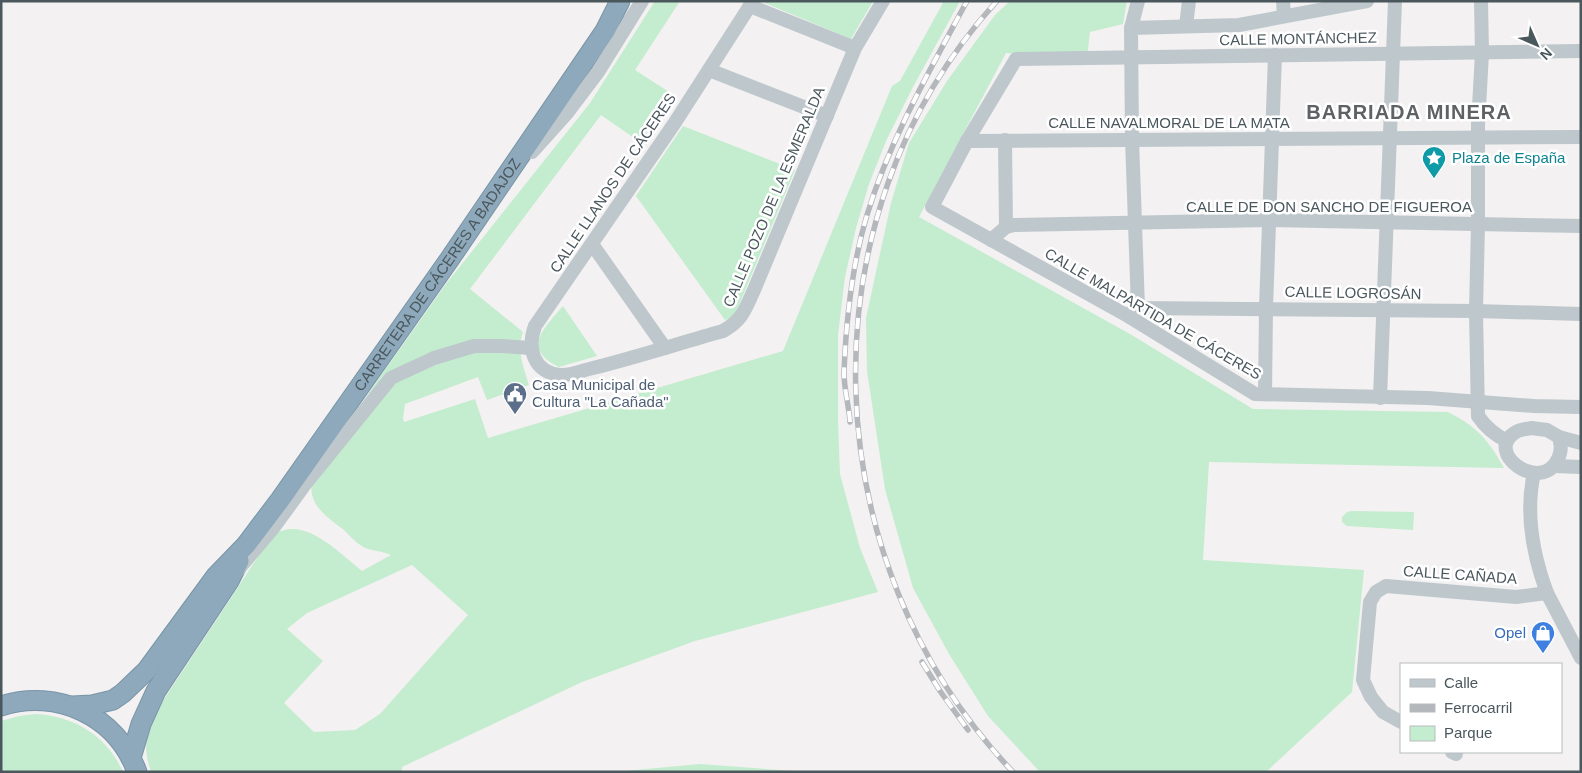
<svg xmlns="http://www.w3.org/2000/svg" width="1582" height="773" font-family="Arial,sans-serif">
<style>
.green{fill:#c4ecce;fill-rule:evenodd}
.lines{fill:none;stroke-linecap:round;stroke-linejoin:round}
.highway-casing{stroke:#7895a7;stroke-width:21}
.minor{stroke:#bec7cc;stroke-width:14}
.highway{stroke:#8da9bb;stroke-width:19}
.rail-casing{stroke:#b4b7bb;stroke-width:5.5}
.rail{stroke:#fff;stroke-width:4;stroke-dasharray:11;stroke-linecap:butt}
.labels{text-anchor:middle;stroke-width:5;stroke-linejoin:round;paint-order:stroke}
.street-label{font-size:15px;fill:#4a575d;stroke:#fff}
.culture-label{font-size:15px;fill:#0d838f;stroke:#fff;text-anchor:start}
.service-label{font-size:15px;fill:#4e5e75;stroke:#fff;text-anchor:start}
.shop-label{font-size:15px;fill:#366cbe;stroke:#fff;text-anchor:end}
.district-label{font-size:20px;font-weight:bold;letter-spacing:1px;fill:#5e6265;stroke:#fff}
</style>
<rect width="100%" height="100%" fill="#f3f1f1"/>
<!-- green -->
<g class="green">
<path d="M655,1H680L635,70L672,94L640,142L601,115L470,289L523,332C516,350 524,368 529,385L487,400L478,377L405,404L403,418L404,422L475,399L488,438L783,351L892,86L900,81L944,1H960L913,87L886,141L869,184L856,228L845,277L838,335V421L840,474L860,548L878,592L695,641L582,682L402,767V772H151C143,747 145,737 155,713L269,540C272,537 277,532 281,531C309,520 342,555 362,571L391,555C383,551 373,551 365,548C357,544 350,536 344,530C324,515 304,502 314,474L375,384L446,284L590,103ZM412,565L468,615L380,714L355,730L314,732L284,703L323,661L287,629L307,613Z"/>
<path d="M766,1H873L851,39L765,3Z"/>
<path d="M1010,1H1127L1123,24L1090,32L1087,58L1006,53L919,217L1130,334L1253,409L1448,412C1476,426 1489,440 1504,468L1209,462L1203,560L1364,570L1352,692L1266,772H1040L988,716L949,654L913,588L885,489L867,371L866,318L891,203L909,143L947,81L995,15Z"/>
<path d="M683,126L795,170L734,317L725,320L636,196Z"/>
<path d="M563,306L597,356L559,367C522,349 543,329 563,306Z"/>
<path d="M1352,511L1414,512L1413,530L1347,526L1342,522V517L1347,512Z"/>
<path d="M36,714C74,716 107,736 123,772H1V721L19,716Z"/>
<path d="M700,764L807,772H614Z"/>
</g>
<g class="lines">
<!-- highway casing -->
<g class="highway-casing">
<g id="highway">
<path d="M1,706C57,688 117,716 137,772"/>
<path id="s1" d="M72,706L92,705L113,700L123,693L147,670L216,576L246,545L280,500L449,260L605,31L620,1"/>
<path d="M131,758L141,724L156,691L229,581L239,561"/>
</g>
</g>
<!-- minor -->
<g class="minor">
<path d="M753,1L674,124L535,326C527,348 533,372 560,375C570,376 583,370 593,368C637,357 680,343 723,331C743,320 745,309 754,290L855,48L883,1"/>
<path d="M1283,1L1284,16"/>
<path d="M1481,1L1482,53L1478,125V224L1476,311L1478,416C1486,428 1495,435 1507,441"/>
<path d="M750,6L855,48"/>
<path d="M1186,26L1189,1"/>
<path d="M1131,28L1138,1"/>
<path d="M1581,51L1016,59L967,141L932,207L1128,316L1255,394L1428,398L1534,406L1581,407"/>
<path d="M709,70L827,116"/>
<path d="M1005,140L1006,227"/>
<path d="M967,141L1581,137"/>
<path d="M532,152L567,113L598,72L642,1"/>
<path d="M991,240L1006,227L1014,225L1270,220L1581,226"/>
<path d="M592,244L665,348"/>
<path d="M1138,308L1132,139L1131,28L1239,25L1367,1"/>
<path d="M1131,313L1138,308L1476,311L1581,314"/>
<path d="M1265,394L1266,308L1275,55"/>
<path d="M1380,398L1395,1"/>
<path d="M1531,428L1547,430L1559,437C1561,446 1562,450 1558,459C1541,495 1482,452 1516,432C1519,430 1526,429 1531,428Z"/>
<path d="M1559,437L1581,443"/>
<path d="M1554,466L1581,467"/>
<path d="M1534,473C1525,513 1533,555 1547,593"/>
<path d="M236,572L274,527L306,483L391,378L434,358L474,346H502L531,348"/>
<path d="M1401,722L1383,712L1371,697L1363,680L1370,602L1376,592L1386,586L1516,597L1547,593L1581,658"/>
<path d="M1452,752L1456,754"/>
</g>
<!-- highway -->
<use href="#highway" class="highway"/>
<!-- rail casing -->
<g class="rail-casing">
<g id="rail">
<path d="M997,1C799,218 813,562 1013,772"/>
<path d="M850,422C849,406 844,389 844,373C846,320 852,265 867,215C890,139 930,70 967,1"/>
<path d="M922,662L940,691L968,730"/>
</g>
</g>
<!-- rail -->
<use href="#rail" class="rail"/>
</g>
<!-- icons -->
<defs>
<g id="sight-pin" transform="scale(1.25)"><path d="M0 17L-7.5 6A9.5 9.5 0 1 1 7.5 6Z" fill="#0f9aa8" stroke="#fff"/><path d="M0-6L1.8-2.2L6-1.7L2.9 1.2L3.7 5.4L0 3.3L-3.7 5.4L-2.9 1.2L-6-1.7L-1.8-2.2Z" fill="#fff"/></g>
<g id="civic-pin" transform="scale(1.25)"><path d="M0 17L-7.5 6A9.5 9.5 0 1 1 7.5 6Z" fill="#5c6f8a" stroke="#fff"/><path d="M-.6-6.5H3V-4.5H.6V-3L4-1V1h2V6H-6V1h2V-1L-.6-3ZM-1.2 2.5V6h2.4V2.5Z" fill="#fff"/></g>
<g id="shop-pin" transform="scale(1.25)"><path d="M0 17L-7.5 6A9.5 9.5 0 1 1 7.5 6Z" fill="#3f7fe0" stroke="#fff"/><path d="M-5-2.5h2.3a2.7 3.5 0 0 1 5.4 0H5L5.5 6h-11ZM-1.5-2.5h3a1.5 2.3 0 0 0-3 0Z" fill="#fff"/></g>
</defs>
<g fill-rule="evenodd">
<use href="#sight-pin" x="1434" y="158"/>
<use href="#civic-pin" x="515" y="394"/>
<use href="#shop-pin" x="1543" y="633"/>
</g>
<g class="labels">
<!-- street labels -->
<g class="street-label">
<text transform="translate(1298 39) rotate(-1)" y="5">CALLE MONTÁNCHEZ</text>
<text x="1169" y="128">CALLE NAVALMORAL DE LA MATA</text>
<text transform="translate(613 183) rotate(-56)" y="5">CALLE LLANOS DE CÁCERES</text>
<text transform="translate(774 197) rotate(-67)" y="5">CALLE POZO DE LA ESMERALDA</text>
<text x="1329" y="212">CALLE DE DON SANCHO DE FIGUEROA</text>
<text dy="5" stroke="none"><textPath href="#s1" startOffset="578">CARRETERA DE CÁCERES A BADAJOZ</textPath></text>
<text transform="translate(1353 293) rotate(1)" y="5">CALLE LOGROSÁN</text>
<text transform="translate(1153 314) rotate(30)" y="5">CALLE MALPARTIDA DE CÁCERES</text>
<text transform="translate(1460 575) rotate(4)" y="5">CALLE CAÑADA</text>
</g>
<!-- culture labels -->
<g class="culture-label">
<text x="1452" y="163">Plaza de España</text>
</g>
<!-- service labels -->
<g class="service-label">
<text x="532" y="390">Casa Municipal de<tspan x="532" dy="17">Cultura "La Cañada"</tspan></text>
</g>
<!-- shop labels -->
<g class="shop-label">
<text x="1526" y="638">Opel</text>
</g>
<!-- district labels -->
<g class="district-label">
<text x="1409" y="119">BARRIADA MINERA</text>
</g>
</g>
<!-- border -->
<rect width="1582" height="773" fill="none" stroke="#4a575d" stroke-width="5"/>
<!-- legend -->
<rect x="1400" y="663" width="162" height="90" fill="#ffffff" stroke="#b7bcbe"/>
<rect x="1410" y="679" width="25" height="8" fill="#bec7cc" stroke="#b7bcbe"/>
<text x="1444" y="688" font-size="15" fill="#4a575d">Calle</text>
<rect x="1410" y="704" width="25" height="8" fill="#b4b7bb" stroke="#b7bcbe"/>
<text x="1444" y="713" font-size="15" fill="#4a575d">Ferrocarril</text>
<rect x="1410" y="726" width="25" height="15" fill="#c4ecce" stroke="#b7bcbe"/>
<text x="1444" y="738" font-size="15" fill="#4a575d">Parque</text>
<!-- north arrow -->
<g transform="translate(1537 45) rotate(135)" stroke="#ffffff" stroke-width="4" paint-order="stroke">
<path d="M0-4L9 19L0 12L-9 19Z" fill="#4a575d"/>
<text y="-8" font-size="14" font-weight="bold" text-anchor="middle" fill="#4a575d">N</text>
</g>
</svg>
